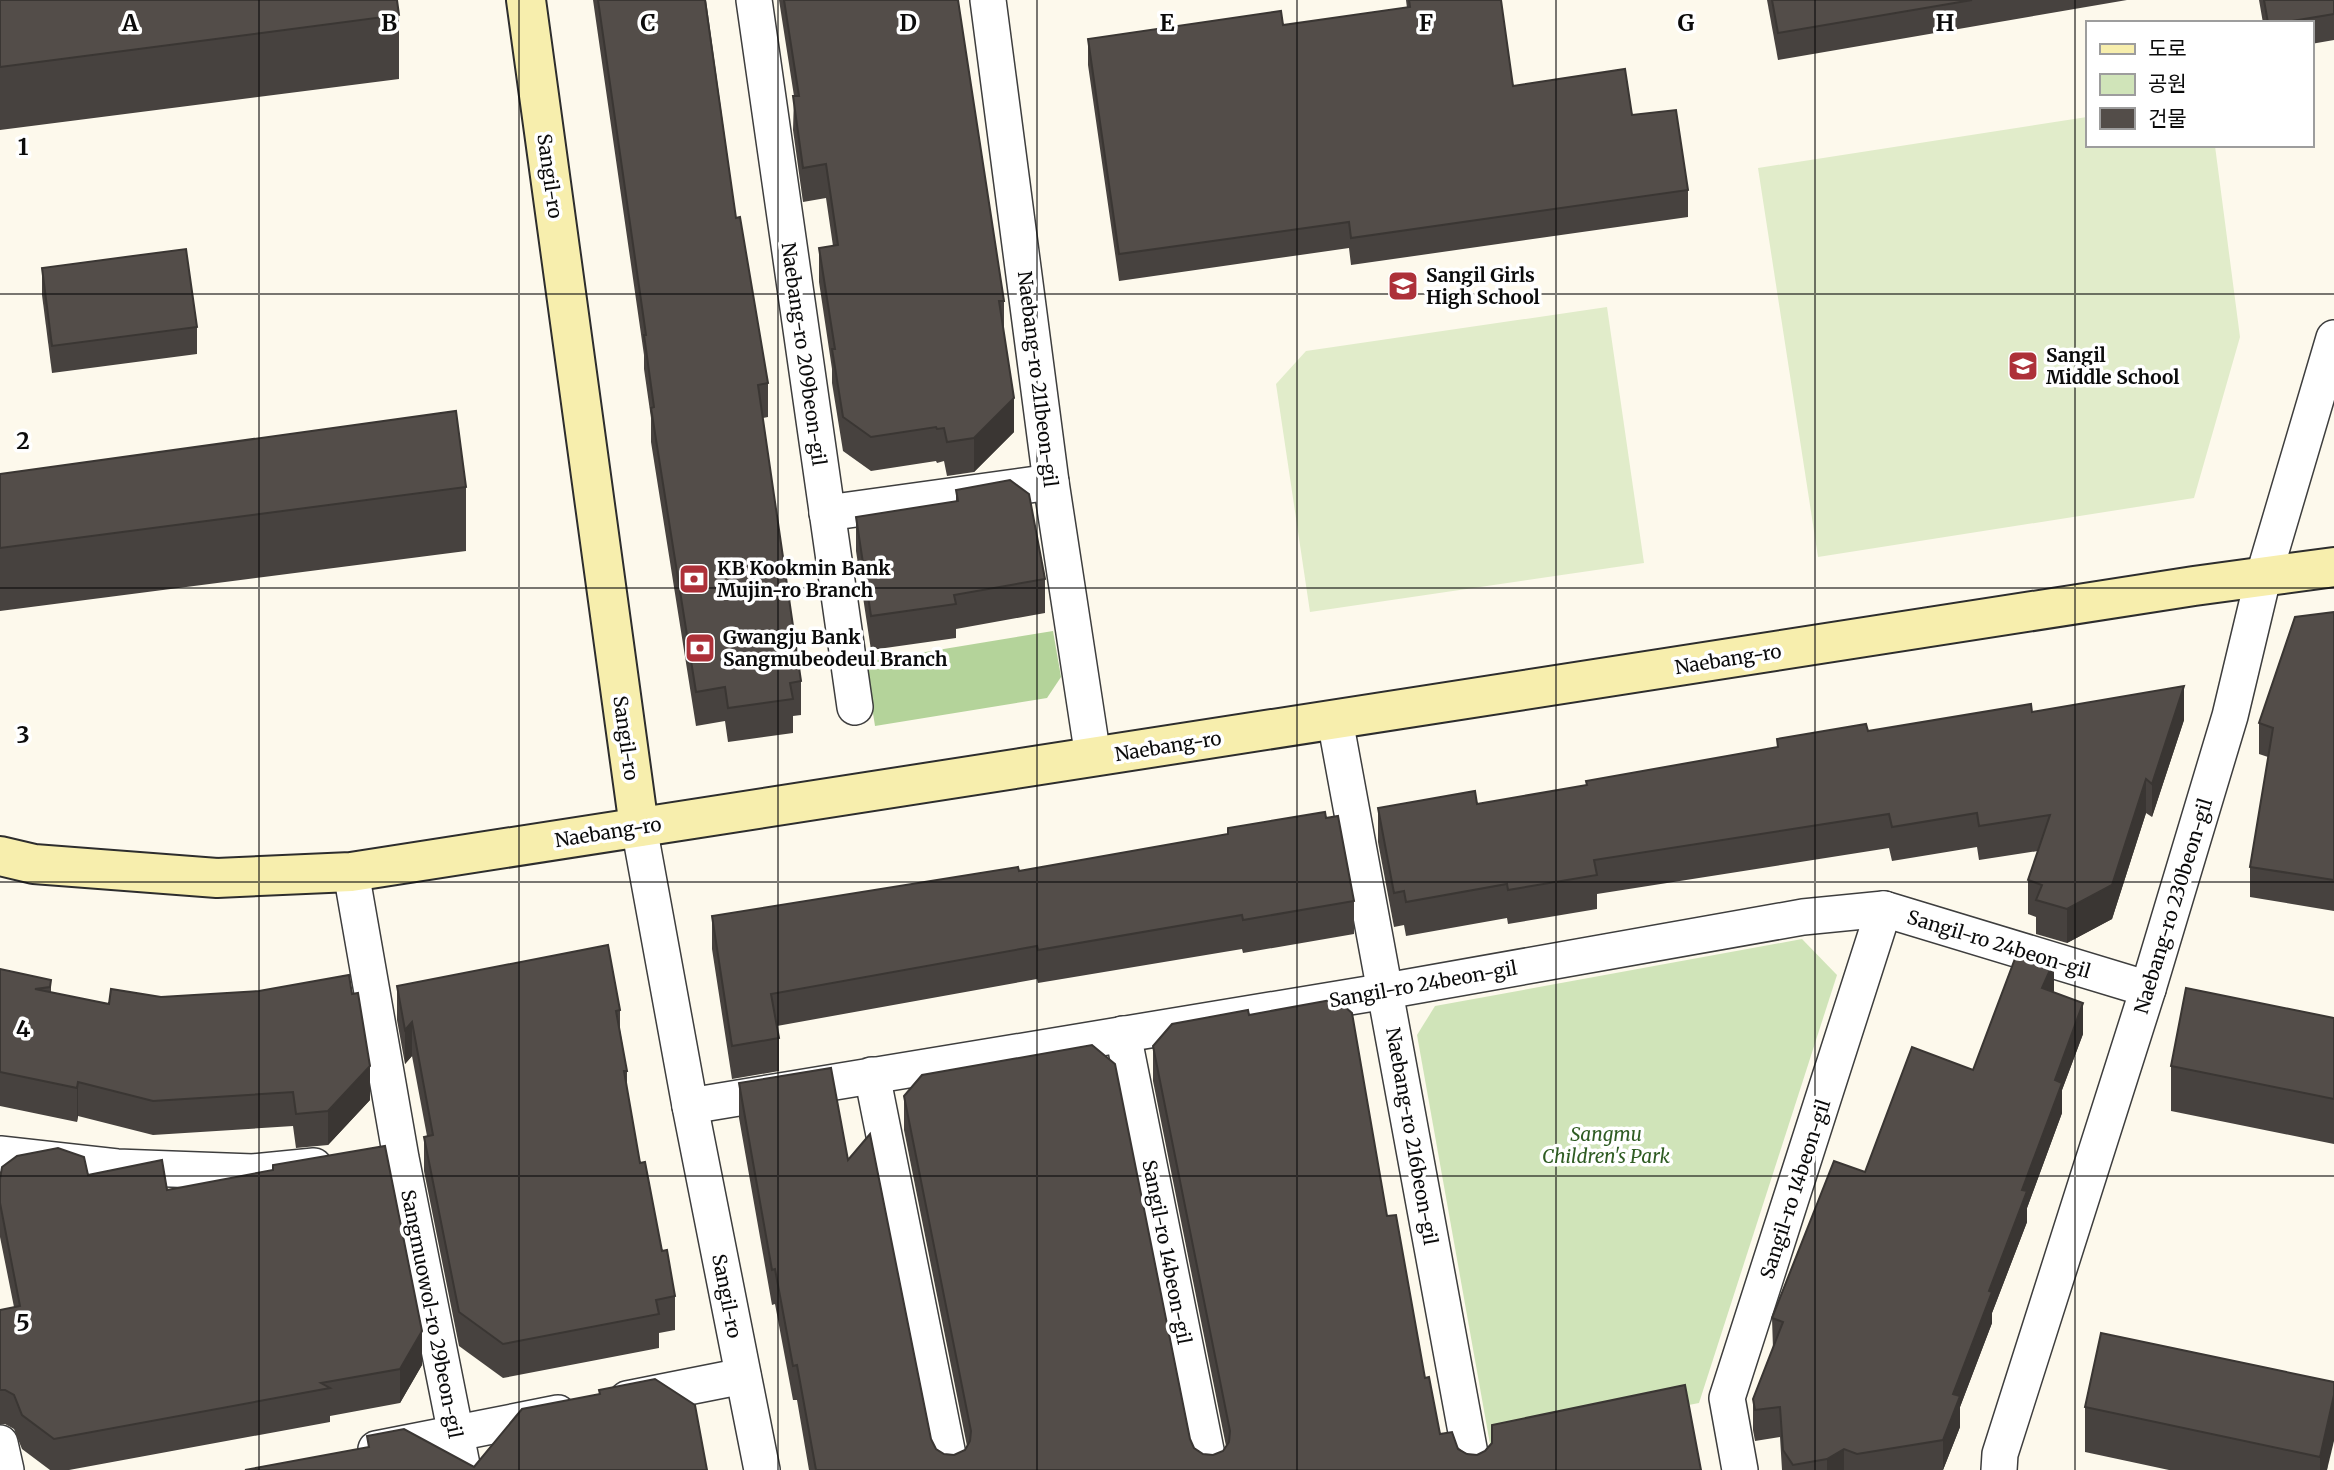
<svg xmlns="http://www.w3.org/2000/svg" width="2334" height="1470" font-family="Merriweather,'Noto Sans KR',serif">
<style>
.green{fill:#d0e4b9}
.forest{fill:#b4d39a}
.pitch{fill:#e1ecca}
.lines{fill:none;stroke-linecap:round;stroke-linejoin:round}
.street-casing{stroke:#3e3e3e;stroke-width:38}
.secondary-casing{stroke:#2d2d2d;stroke-width:42}
.street{stroke:#fff;stroke-width:35}
.secondary{stroke:#f7eead;stroke-width:38}
.wall{fill:#47423f}
.shaded-wall{fill:#3a3633}
.building{fill:#534d49;stroke:#3a3633;stroke-width:2}
.grid{fill:none;stroke:#0b0b0b;stroke-width:2;stroke-opacity:0.55}
.labels{text-anchor:middle;stroke-width:7;stroke-linejoin:round;paint-order:stroke}
.street-label{font-size:19px;fill:#0b0b0b;stroke:#fff}
.poi-label{font-size:19px;font-weight:bold;fill:#0b0b0b;stroke:#fff;text-anchor:start}
.park-label{font-size:19px;font-style:italic;fill:#2f5c23;stroke:#fff}
.grid-label{font-size:23px;text-anchor:middle;font-weight:bold;fill:#0b0b0b;stroke:#fff;stroke-width:7;stroke-linejoin:round;paint-order:stroke}
</style>
<rect width="100%" height="100%" fill="#fdf9ec"/>
<!-- green -->
<path class="green" d="M1802,939L1837,975L1699,1403L1490,1444L1417,1035L1435,1006Z"/>
<!-- forest -->
<path class="forest" d="M1053,631L1061,677L1047,698L875,726L865,662Z"/>
<!-- pitch -->
<g class="pitch">
<path d="M2087,117V145L2215,146L2240,337L2194,498L1818,557L1758,168Z"/>
<path d="M1607,307L1644,563L1310,612L1276,384L1306,351Z"/>
</g>
<g class="lines">
<!-- street casing -->
<g class="street-casing">
<g id="street">
<path d="M754,0L855,707"/>
<path d="M988,0L1051,482L1093,757"/>
<path d="M827,513L1051,482"/>
<path d="M1335,720L1473,1470"/>
<path d="M639,827L690,1106L762,1470"/>
<path d="M351,872L401,1158L463,1470"/>
<path d="M1123,1034L1210,1470"/>
<path d="M872,1075L951,1470"/>
<path d="M690,1106L1386,991L1803,917L1884,909L2148,989"/>
<path d="M0,1154L117,1167L253,1172L314,1166"/>
<path d="M627,1399L743,1376"/>
<path d="M0,1443L6,1470"/>
<path d="M376,1449L558,1413"/>
<path d="M1740,1470L1727,1398L1884,909"/>
<path d="M1999,1470L2000,1454L2148,989L2230,716L2263,578L2334,338"/>
</g>
</g>
<!-- secondary casing -->
<g class="secondary-casing">
<g id="secondary">
<path d="M526,0L639,827"/>
<path d="M0,856L34,864L217,878L351,872L2194,586L2334,567"/>
</g>
</g>
<!-- street -->
<use href="#street" class="street"/>
<!-- secondary -->
<use href="#secondary" class="secondary"/>
</g>
<!-- wall -->
<g class="wall">
<path d="M0,0L399,15V79L0,130Z"/>
<path d="M593,0H706L736,218L768,383V417L763,418L801,681V715L793,716V733L728,742L725,721L696,726L651,442V418L644,369V355Z"/>
<path d="M779,0H958L1004,301V335L1014,432L974,472L947,476L944,461L937,463L936,461L871,471L843,451L832,383V369L819,282V248L833,246L826,198L803,202L793,130L794,96Z"/>
<path d="M1406,0H1501L1513,86L1632,115L1688,190V217L1351,265L1349,248L1119,281L1088,65V39L1283,25L1407,8Z"/>
<path d="M1767,0H2127L1778,60Z"/>
<path d="M2259,0H2334V40L2311,44V23H2263Z"/>
<path d="M42,268L197,327V354L52,373L42,295Z"/>
<path d="M0,474L466,487V551L0,611Z"/>
<path d="M956,490L1045,579V613L956,629V638L871,650L856,551V517L956,502Z"/>
<path d="M2334,612V911L2250,897V867L2268,757L2259,754V723Z"/>
<path d="M2032,712L2184,720L2152,817L2146,813L2112,919L2067,943L2036,934V917L2028,914V880L2038,851L1979,860L1977,847L1892,861L1889,848L1597,894V909L1508,924L1507,918L1406,936L1404,925L1394,927L1378,842V808L1477,804L1586,786V781L1777,748V739L1868,731Z"/>
<path d="M1326,818L1354,901V934L1243,953L1242,949L1038,983L1037,979L777,1026L779,1038V1071L732,1079L712,949V916L1019,871L1228,834V828Z"/>
<path d="M0,969L51,980V992L370,1100L328,1145L296,1148L293,1126L153,1135L78,1116L77,1122L0,1106Z"/>
<path d="M397,986L620,1010V1030L627,1071V1088L640,1163L662,1251L675,1296V1330L659,1333V1348L503,1378L459,1346L424,1171V1137L427,1136L412,1056L405,1064L397,1020Z"/>
<path d="M2053,992L2083,1034L2062,1090V1113L2027,1208V1222L1992,1313V1323L1960,1407V1427L1943,1470H1782L1780,1437L1755,1441L1753,1430V1399L1773,1349L1772,1318L1865,1172Z"/>
<path d="M1249,1015L1387,1216L1425,1378L1440,1434L1467,1454L1701,1470H809L797,1400H793L775,1304L772,1305L739,1118V1083L848,1160L931,1439L936,1449L944,1454L954,1455L965,1450L967,1446L904,1130V1096L1190,1439L1194,1448L1203,1454L1213,1455L1223,1451L1226,1446L1153,1081V1046Z"/>
<path d="M2334,1018V1144L2171,1111V1066Z"/>
<path d="M88,1175L167,1190L422,1365L400,1403L330,1416V1422L69,1470H50L22,1449L14,1429L5,1424H0V1310L14,1307L0,1237V1179Z"/>
<path d="M2334,1382L2327,1470H2169L2085,1452V1407Z"/>
</g>
<!-- shaded-wall -->
<g class="shaded-wall">
<path d="M1014,398V432L974,472V438Z"/>
<path d="M2184,686V720L2152,817V784Z"/>
<path d="M2146,779V813L2112,919L2067,943V909Z"/>
<path d="M2054,961V991L2042,1019V988Z"/>
<path d="M2083,1003V1034L2062,1090V1113L2027,1208V1222L1992,1313V1323L1960,1407V1427L1943,1470V1440L1953,1394L2022,1190L2055,1080Z"/>
<path d="M412,1022V1056L405,1064V1030Z"/>
<path d="M370,1066V1100L328,1145V1111Z"/>
<path d="M78,1082V1116L77,1122V1088Z"/>
<path d="M422,1331V1365L400,1403V1369Z"/>
<path d="M2334,1395V1441L2327,1470H2320V1457Z"/>
<path d="M1844,1449V1470H1827V1459Z"/>
</g>
<!-- building -->
<g class="building">
<path d="M0,0H397L399,15L0,67Z"/>
<path d="M598,0H705L736,218L740,217L768,383L758,385L801,681L790,683L793,699L728,708L725,687L696,692L651,408L654,407L644,335H646Z"/>
<path d="M784,0H958L1004,301H999L1014,398L974,438L947,442L944,428L937,429L936,427L871,437L843,417L832,349H835L819,248L838,245L826,164L803,168L793,96H799Z"/>
<path d="M1409,0H1501L1513,86L1625,69L1632,115L1676,110L1688,190L1351,238L1349,222L1119,254L1088,39L1281,11L1283,25L1410,7Z"/>
<path d="M1772,0H1972L1778,33Z"/>
<path d="M2264,0H2334V14L2280,23H2268Z"/>
<path d="M186,249L197,327L52,346L42,268Z"/>
<path d="M456,411L466,487L0,548V474Z"/>
<path d="M1010,480L1029,494L1045,579L954,595L956,604L871,616L856,517L958,501L956,490Z"/>
<path d="M2334,612V880L2250,867L2273,728L2259,723L2295,617Z"/>
<path d="M2184,686L2152,784L2146,779L2112,885L2067,909L2036,900L2042,885L2028,880L2050,815L1979,826L1977,813L1892,827L1889,814L1594,860L1597,875L1508,890L1507,884L1406,902L1404,891L1394,893L1378,808L1475,791L1477,804L1587,785L1586,781L1778,747L1777,739L1866,724L1868,731L2031,704L2032,712Z"/>
<path d="M1325,812L1326,818L1338,816L1354,901L1243,920L1242,915L1038,950L1037,946L771,994L779,1038L732,1046L712,916L1018,867L1019,871L1228,834V828Z"/>
<path d="M608,945L620,1010L616,1011L627,1071H624L640,1163L645,1162L662,1251L667,1250L675,1296L656,1300L659,1314L503,1344L459,1312L424,1137L433,1135L412,1022L405,1030L397,986Z"/>
<path d="M2019,948L2054,961L2042,988L2083,1003L2055,1080L2062,1083L2022,1190L2027,1191L1989,1291L1992,1292L1953,1394L1960,1396L1943,1440L1857,1454L1844,1449L1827,1459L1793,1465L1783,1450L1780,1407L1755,1410L1753,1399L1783,1322L1772,1318L1834,1161L1865,1172L1912,1047L1973,1070Z"/>
<path d="M0,969L51,980L50,987L35,989L109,1004L111,989L161,997L259,991L349,975L352,994L358,993L370,1066L328,1111L296,1114L293,1092L153,1101L78,1082L77,1088L0,1072Z"/>
<path d="M2186,988L2334,1018V1099L2171,1066Z"/>
<path d="M1336,999L1352,1013L1387,1216L1396,1215L1425,1378L1429,1377L1440,1434L1452,1432L1458,1449L1467,1454L1477,1455L1485,1451L1492,1443V1425L1685,1385L1701,1470H816L797,1365L793,1366L775,1269L772,1270L739,1083L831,1068L848,1160L870,1134L931,1439L936,1449L944,1454L954,1455L965,1450L970,1441L971,1431L904,1096L922,1075L1092,1045L1115,1064L1190,1439L1194,1448L1203,1454L1213,1455L1223,1451L1229,1442L1230,1431L1153,1046L1172,1024L1248,1010L1249,1015Z"/>
<path d="M385,1146L422,1331L400,1369L321,1383L330,1388L54,1439L22,1415L14,1395L5,1390H0V1310L20,1306L0,1203V1179L2,1167L17,1156L58,1148L84,1157L88,1175L162,1160L167,1190L273,1170V1165Z"/>
<path d="M2101,1333L2334,1382V1395L2320,1457L2085,1407Z"/>
<path d="M655,1379L695,1405L707,1470H245L369,1447L367,1436L404,1429L474,1467L522,1409L600,1394L599,1390Z"/>
</g>
<!-- grid -->
<path class="grid" d="M259,0V1470M519,0V1470M778,0V1470M1037,0V1470M1297,0V1470M1556,0V1470M1815,0V1470M2075,0V1470M0,294H2334M0,588H2334M0,882H2334M0,1176H2334"/>
<!-- icons -->
<defs>
<g id="school-square" transform="scale(1.575)"><rect x="-9" y="-9" width="18" height="18" rx="4" fill="#ad3139" stroke="#fff"/><path d="M0-5L7-2L0 1L-7-2ZM-4 1L0 2.5L4 1V4Q0 6-4 4Z" fill="#fff"/></g>
<g id="bank-square" transform="scale(1.575)"><rect x="-9" y="-9" width="18" height="18" rx="4" fill="#ad3139" stroke="#fff"/><path d="M-6-4H6V4H-6ZM0-2.3a2.3 2.3 0 1 0 0 4.6a2.3 2.3 0 1 0 0-4.6Z" fill="#fff"/></g>
</defs>
<g fill-rule="evenodd">
<use href="#school-square" x="1403" y="286"/>
<use href="#school-square" x="2023" y="366"/>
<use href="#bank-square" x="694" y="579"/>
<use href="#bank-square" x="700" y="648"/>
</g>
<g class="labels">
<!-- street labels -->
<g class="street-label">
<text transform="translate(550 176) rotate(82)" y="7">Sangil-ro</text>
<text transform="translate(804 354) rotate(82)" y="7">Naebang-ro 209beon-gil</text>
<text transform="translate(1038 379) rotate(83)" y="7">Naebang-ro 211beon-gil</text>
<text transform="translate(1728 659) rotate(-9)" y="7">Naebang-ro</text>
<text transform="translate(626 738) rotate(82)" y="7">Sangil-ro</text>
<text transform="translate(1168 746) rotate(-9)" y="7">Naebang-ro</text>
<text transform="translate(608 832) rotate(-9)" y="7">Naebang-ro</text>
<text transform="translate(2173 906) rotate(-73)" y="7">Naebang-ro 230beon-gil</text>
<text transform="translate(1999 944) rotate(17)" y="7">Sangil-ro 24beon-gil</text>
<text transform="translate(1423 984) rotate(-10)" y="7">Sangil-ro 24beon-gil</text>
<text transform="translate(1412 1136) rotate(80)" y="7">Naebang-ro 216beon-gil</text>
<text transform="translate(1795 1189) rotate(-72)" y="7">Sangil-ro 14beon-gil</text>
<text transform="translate(1167 1252) rotate(79)" y="7">Sangil-ro 14beon-gil</text>
<text transform="translate(727 1296) rotate(79)" y="7">Sangil-ro</text>
<text transform="translate(432 1314) rotate(79)" y="7">Sangmuowol-ro 29beon-gil</text>
</g>
<!-- poi labels -->
<g class="poi-label">
<text x="1426" y="282">Sangil Girls<tspan x="1426" dy="22">High School</tspan></text>
<text x="2046" y="362">Sangil<tspan x="2046" dy="22">Middle School</tspan></text>
<text x="717" y="575">KB Kookmin Bank<tspan x="717" dy="22">Mujin-ro Branch</tspan></text>
<text x="723" y="644">Gwangju Bank<tspan x="723" dy="22">Sangmubeodeul Branch</tspan></text>
</g>
<!-- park labels -->
<g class="park-label">
<text x="1606" y="1141">Sangmu<tspan x="1606" dy="22">Children's Park</tspan></text>
</g>
</g>
<g class="grid-label">
<text x="130" y="31">A</text>
<text x="389" y="31">B</text>
<text x="648" y="31">C</text>
<text x="908" y="31">D</text>
<text x="1167" y="31">E</text>
<text x="1426" y="31">F</text>
<text x="1686" y="31">G</text>
<text x="1945" y="31">H</text>
<text x="23" y="155">1</text>
<text x="23" y="449">2</text>
<text x="23" y="743">3</text>
<text x="23" y="1037">4</text>
<text x="23" y="1331">5</text>
</g>
<!-- legend -->
<rect x="2086" y="21" width="228" height="126" fill="#ffffff" stroke="#9d9d9d" stroke-width="2"/>
<rect x="2100" y="44" width="35" height="10" fill="#f7eead" stroke="#9d9d9d" stroke-width="2"/>
<text x="2148" y="56" font-size="21" fill="#0b0b0b">도로</text>
<rect x="2100" y="74" width="35" height="21" fill="#d0e4b9" stroke="#9d9d9d" stroke-width="2"/>
<text x="2148" y="91" font-size="21" fill="#0b0b0b">공원</text>
<rect x="2100" y="108" width="35" height="21" fill="#534d49" stroke="#9d9d9d" stroke-width="2"/>
<text x="2148" y="126" font-size="21" fill="#0b0b0b">건물</text>
</svg>
